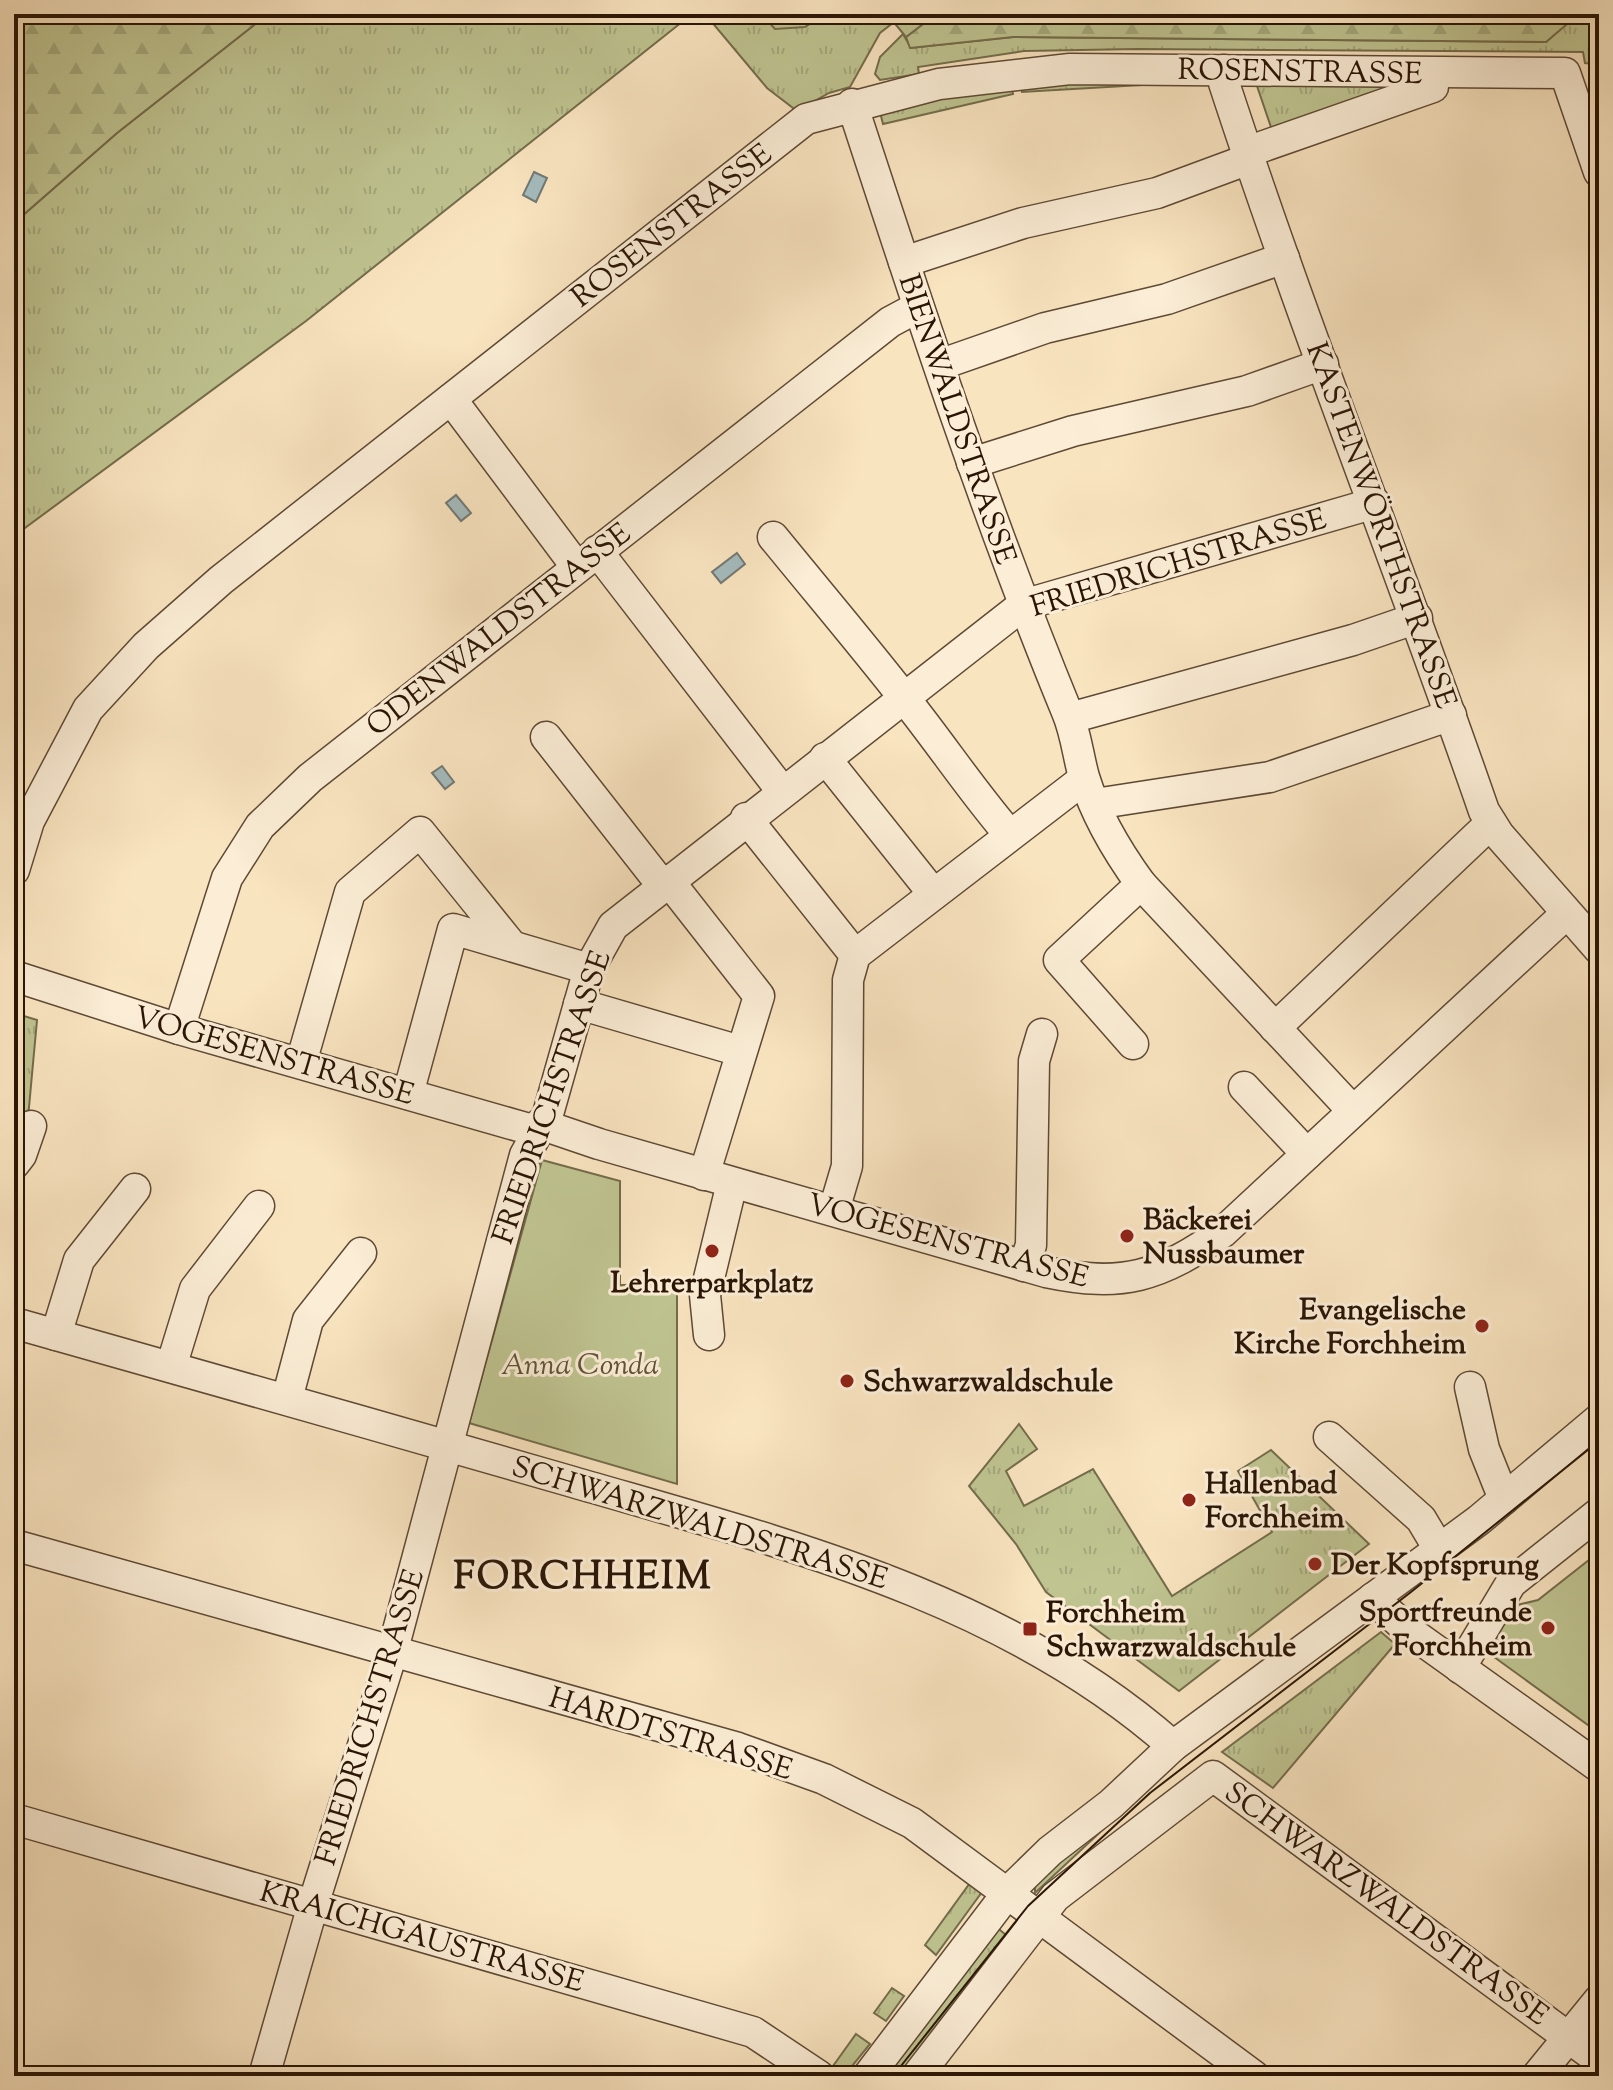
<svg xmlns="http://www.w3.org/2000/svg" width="1613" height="2090" font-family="'Sorts Mill Goudy',serif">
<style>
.grass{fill:url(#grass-tufts);stroke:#746c4b;stroke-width:2}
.forest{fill:url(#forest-firs);stroke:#746c4b;stroke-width:2}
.wetland{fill:url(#wetland-marsh);stroke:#746c4b;stroke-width:2}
.park{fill:#bfc491;stroke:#746c4b;stroke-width:2}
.water{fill:#a4bbbe;stroke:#737974;stroke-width:2}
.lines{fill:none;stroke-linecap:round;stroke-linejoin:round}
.minor-casing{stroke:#5e4934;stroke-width:33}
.minor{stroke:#fbedd6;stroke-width:30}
.tram{stroke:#2a1505;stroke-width:2}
.poi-dot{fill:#8f2418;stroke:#fbedd6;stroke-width:3}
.labels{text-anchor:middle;stroke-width:6;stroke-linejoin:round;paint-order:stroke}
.street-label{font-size:30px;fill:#2a1505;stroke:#fbedd6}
.poi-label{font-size:30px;font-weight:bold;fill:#2a1505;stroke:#fbedd6;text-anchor:start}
.park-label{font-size:30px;font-style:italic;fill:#5e5236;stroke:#fbedd6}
.district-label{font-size:38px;font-weight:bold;letter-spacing:2px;fill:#2a1505;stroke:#fbedd6}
</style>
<defs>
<pattern id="grass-tufts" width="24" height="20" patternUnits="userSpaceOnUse" patternTransform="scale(2)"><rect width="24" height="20" fill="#bfc491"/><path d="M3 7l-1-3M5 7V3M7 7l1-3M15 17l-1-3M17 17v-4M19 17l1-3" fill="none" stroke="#a4a87c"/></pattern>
<pattern id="forest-firs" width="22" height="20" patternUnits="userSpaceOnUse" patternTransform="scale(2)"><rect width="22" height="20" fill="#bfc491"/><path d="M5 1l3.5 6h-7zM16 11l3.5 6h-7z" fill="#a4a87c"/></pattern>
<pattern id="wetland-marsh" width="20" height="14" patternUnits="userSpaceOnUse" patternTransform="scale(2)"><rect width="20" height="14" fill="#bfc491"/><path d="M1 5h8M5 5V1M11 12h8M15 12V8" fill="none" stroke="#a4a87c"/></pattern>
</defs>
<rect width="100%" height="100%" fill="#f9e4c0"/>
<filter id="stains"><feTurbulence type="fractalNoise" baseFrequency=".0025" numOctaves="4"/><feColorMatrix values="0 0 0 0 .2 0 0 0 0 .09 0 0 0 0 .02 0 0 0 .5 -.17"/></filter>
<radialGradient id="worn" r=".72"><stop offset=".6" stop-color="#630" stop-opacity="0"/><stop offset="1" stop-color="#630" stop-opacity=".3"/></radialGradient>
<!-- grass -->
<g class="grass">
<path d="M268,14H692L306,321L14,536V223L117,133Z"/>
<path d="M705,14H771L766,19L805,27L824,14H887L894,22L880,33L850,87L829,93L797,111L767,88Z"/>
<path d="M1573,18L1599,20V88L1593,89V64L1585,63L1583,52L1137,49L1024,51L918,67L919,74L880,80L875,74L880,57L903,34L911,48L1013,37L1546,42Z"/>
<path d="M1021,82H1194L1022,92Z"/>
<path d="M1256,83L1418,84L1275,139Z"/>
<path d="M1011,84L1013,94L883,124L880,112L925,98Z"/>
<path d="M14,1013L37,1020L28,1118L14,1155Z"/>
<path d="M1019,1424L1037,1449L1006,1471L1024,1506L1093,1469L1172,1596L1272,1532L1238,1471L1271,1450L1369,1544L1179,1691L1046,1592L1016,1544L969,1486Z"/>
<path d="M1381,1632L1395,1644L1273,1788L1222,1752Z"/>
<path d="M1171,1766L1035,1893V1883Z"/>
<path d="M970,1883L982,1892L936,1955L925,1945Z"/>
<path d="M994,1925L1012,1940L912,2076H882Z"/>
<path d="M892,1988L904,1996L886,2021L874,2013Z"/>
<path d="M856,2034L870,2044L844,2076L833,2066Z"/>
</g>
<!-- forest -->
<g class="forest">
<path d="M14,14H268L117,133L14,223Z"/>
<path d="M936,14H1599V20L1573,19L1546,42L1013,37L910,48L906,37Z"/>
</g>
<!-- wetland -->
<g class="wetland">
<path d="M771,14H824L805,27L775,29L766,19Z"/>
<path d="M887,14H936L906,37Z"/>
</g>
<!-- park -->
<g class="park">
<path d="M542,1160L620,1181V1285L677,1284V1484L469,1423Z"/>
<path d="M1599,1552V1733L1483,1649L1509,1607L1538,1600Z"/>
</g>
<!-- water -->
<g class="water">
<path d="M534,172L547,178L536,202L523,195Z"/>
<path d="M456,495L471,513L461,521L446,503Z"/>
<path d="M737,553L745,564L721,583L712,572Z"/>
<path d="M442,766L454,782L445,789L432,773Z"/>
</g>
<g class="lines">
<!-- minor casing -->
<g class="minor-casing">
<g id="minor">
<path d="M1224,70V83C1304,328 1400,568 1484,811L1499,835L1599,949"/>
<path d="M852,104C919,309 985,513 1067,712C1076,733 1078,756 1084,777C1096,816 1117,851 1141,884L1353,1111"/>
<path d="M1247,152L1433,87V73"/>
<path d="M904,262L1023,223L1157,193L1249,159"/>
<path d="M939,365L1045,328L1167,299L1284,258"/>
<path d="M451,399L576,566"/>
<path d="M972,463L1073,431L1247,391L1323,364"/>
<path d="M773,537C817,591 862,644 905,699C941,744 972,791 1009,834"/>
<path d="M597,551L782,791"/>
<path d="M1070,718L1353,640L1417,618"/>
<path d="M546,737L662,885"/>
<path d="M825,758L932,892"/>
<path d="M1095,804L1270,777L1451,715"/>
<path d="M746,818L855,955"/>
<path d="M14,870L29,821L88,709L146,646L221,580L806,119L939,84L1070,69L1565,73L1599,172"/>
<path d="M668,880L759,996L704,1175"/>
<path d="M14,976L179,1029L536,1131"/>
<path d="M579,1004L740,1051"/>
<path d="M1275,1028L1491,823"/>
<path d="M179,1029L227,878L260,826L310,778L890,322L918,307"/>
<path d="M1133,1044L1059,960L1141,884"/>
<path d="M301,1063L350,892L420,832L512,946"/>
<path d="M1244,1087L1307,1154"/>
<path d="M408,1094L453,929L589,969"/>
<path d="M540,1124L599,1144L1046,1272C1123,1288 1159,1277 1223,1232L1566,914"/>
<path d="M14,1164L21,1155L31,1126"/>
<path d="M834,1210L847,1166L848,980L855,955L1084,779"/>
<path d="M1024,1266L1031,1245L1034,1061L1042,1034"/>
<path d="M14,1323C200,1376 387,1428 573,1482C783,1543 1005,1597 1173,1746"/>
<path d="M56,1335L79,1260L135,1189"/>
<path d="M709,1335L705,1295L732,1183"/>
<path d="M171,1367L195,1289L259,1206"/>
<path d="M1470,1387L1484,1449L1504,1499"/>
<path d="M287,1399L308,1320L361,1253"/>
<path d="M1329,1437L1421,1519L1439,1549"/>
<path d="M14,1545L738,1748L824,1779L912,1823L1254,2076"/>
<path d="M1373,1598L1409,1631L1599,1767"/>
<path d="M1460,1668L1511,1583L1599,1513"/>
<path d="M14,1819L753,2032L819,2076"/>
<path d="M264,2076L313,1905L392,1653L525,1155L548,1114L589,969L613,926L1023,605L1375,503"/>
<path d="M868,2076L1009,1891L1050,1851L1111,1804L1173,1746L1479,1520L1599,1419"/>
<path d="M917,2076L1055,1897L1213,1776L1599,2060"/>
<path d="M1537,2076L1599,2000"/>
</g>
</g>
<!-- minor -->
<use href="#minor" class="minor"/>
<!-- tram -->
<path class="tram" d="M893,2076L1028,1906L1150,1793L1411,1592L1599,1441"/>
</g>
<!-- markers -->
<g class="poi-dot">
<circle cx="1127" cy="1236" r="8"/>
<circle cx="712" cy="1251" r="8"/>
<circle cx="1482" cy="1326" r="8"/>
<circle cx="847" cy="1381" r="8"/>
<circle cx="1189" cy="1500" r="8"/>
<circle cx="1315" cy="1564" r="8"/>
<circle cx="1548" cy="1628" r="8"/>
<rect x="1022" y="1621" width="16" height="16" rx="4"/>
</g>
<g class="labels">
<!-- street labels -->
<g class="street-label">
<text transform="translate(1300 71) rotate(1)" y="10">ROSENSTRASSE</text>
<text transform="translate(671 225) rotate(-38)" y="10">ROSENSTRASSE</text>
<text transform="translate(958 419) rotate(71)" y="10">BIENWALDSTRASSE</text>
<text transform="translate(1382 525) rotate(70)" y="10">KASTENWÖRTHSTRASSE</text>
<text transform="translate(1178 562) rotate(-17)" y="10">FRIEDRICHSTRASSE</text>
<text transform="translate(498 629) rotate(-38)" y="10">ODENWALDSTRASSE</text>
<text transform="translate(274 1055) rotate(16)" y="10">VOGESENSTRASSE</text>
<text transform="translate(551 1097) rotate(-71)" y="10">FRIEDRICHSTRASSE</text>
<text transform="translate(948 1240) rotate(15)" y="10">VOGESENSTRASSE</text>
<text transform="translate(700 1522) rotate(17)" y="10">SCHWARZWALDSTRASSE</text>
<text transform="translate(369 1717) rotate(-73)" y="10">FRIEDRICHSTRASSE</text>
<text transform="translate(671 1733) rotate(17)" y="10">HARDTSTRASSE</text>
<text transform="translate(1387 1903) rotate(36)" y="10">SCHWARZWALDSTRASSE</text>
<text transform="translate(422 1936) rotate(16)" y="10">KRAICHGAUSTRASSE</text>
</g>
<!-- poi labels -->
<g class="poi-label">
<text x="1143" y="1229">Bäckerei<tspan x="1143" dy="34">Nussbaumer</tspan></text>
<text x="712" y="1292" text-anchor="middle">Lehrerparkplatz</text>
<text x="1466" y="1319" text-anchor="end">Evangelische<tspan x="1466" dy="34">Kirche Forchheim</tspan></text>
<text x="863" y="1391">Schwarzwaldschule</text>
<text x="1205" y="1493">Hallenbad<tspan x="1205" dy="34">Forchheim</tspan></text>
<text x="1331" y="1574">Der Kopfsprung</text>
<text x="1532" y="1621" text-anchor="end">Sportfreunde<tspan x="1532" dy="34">Forchheim</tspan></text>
<text x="1046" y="1622">Forchheim<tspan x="1046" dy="34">Schwarzwaldschule</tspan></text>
</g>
<!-- park labels -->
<g class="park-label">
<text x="580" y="1374">Anna Conda</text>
</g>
<!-- district labels -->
<g class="district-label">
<text x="583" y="1588">FORCHHEIM</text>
</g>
</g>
<!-- margin -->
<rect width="1613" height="2090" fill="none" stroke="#f9e4c0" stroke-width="48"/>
<rect x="16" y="16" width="1581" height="2058" fill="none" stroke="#2a1505" stroke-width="4"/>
<rect x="24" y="24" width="1565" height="2042" fill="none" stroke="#2a1505" stroke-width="2"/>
<rect width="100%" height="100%" filter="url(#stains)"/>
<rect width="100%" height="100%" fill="url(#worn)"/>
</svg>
